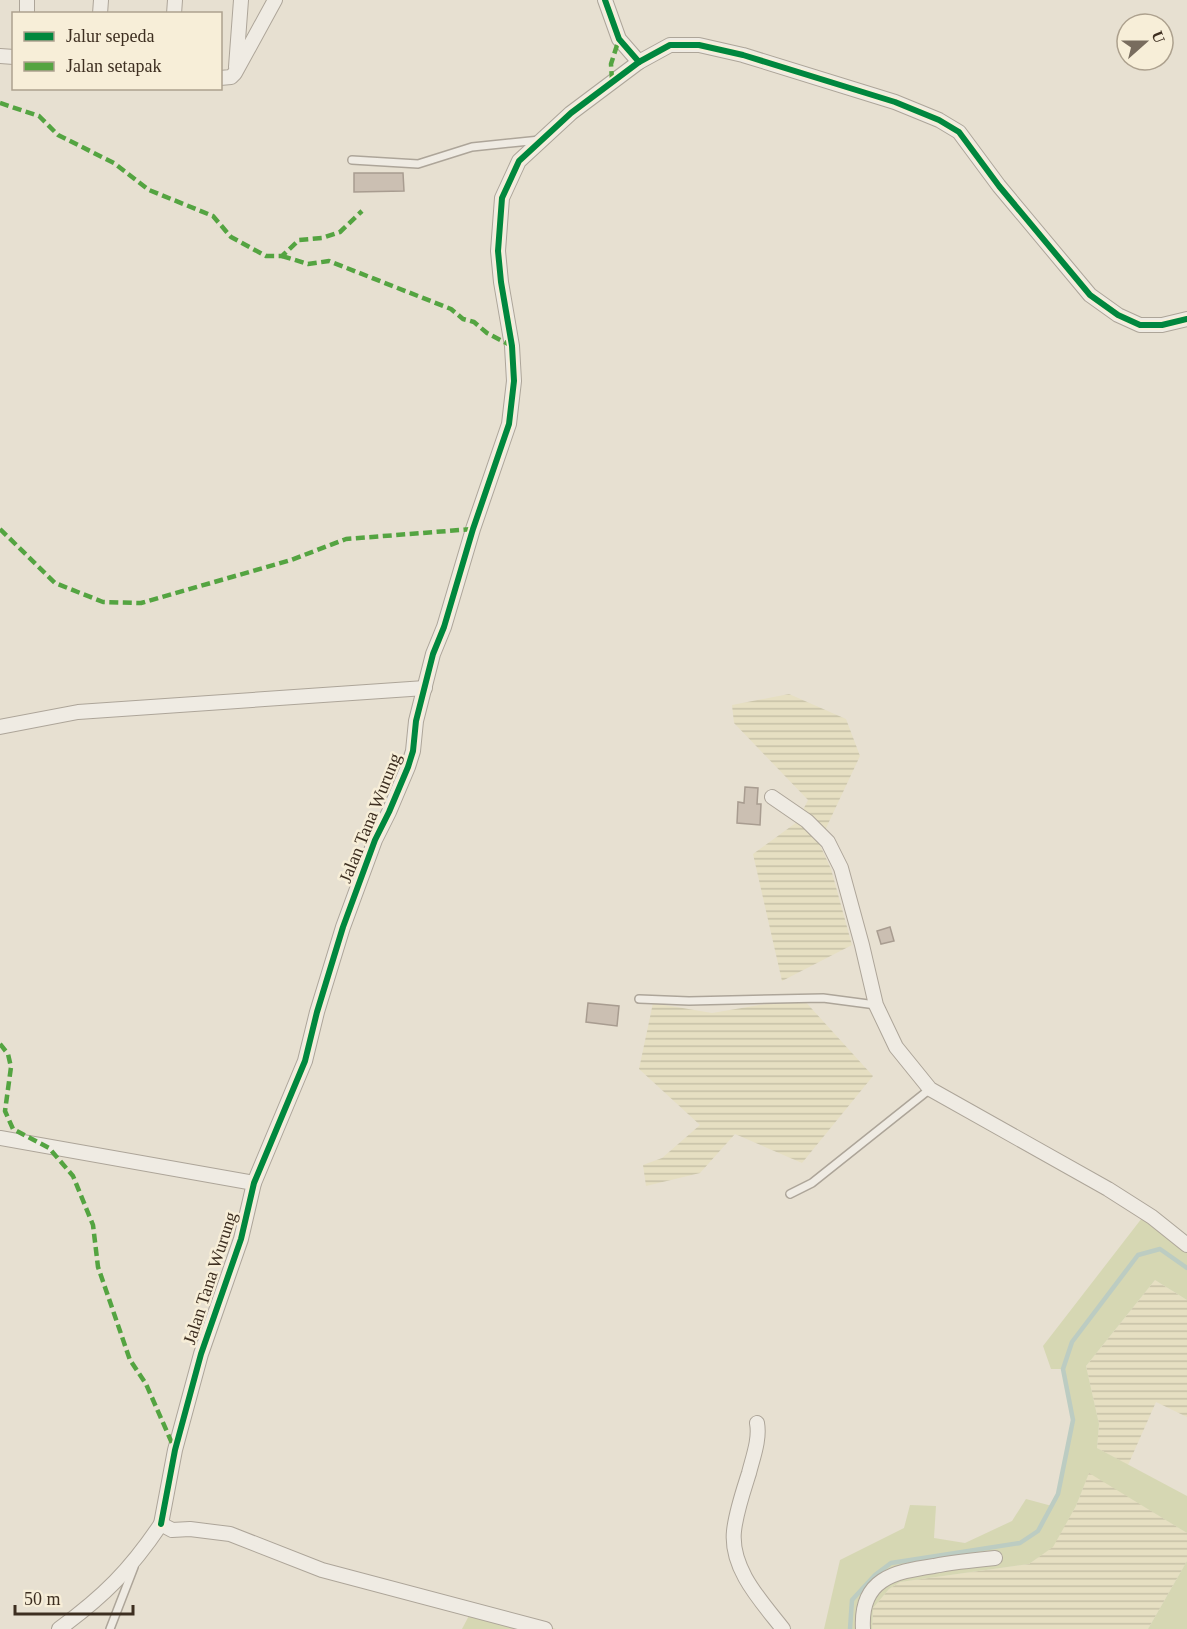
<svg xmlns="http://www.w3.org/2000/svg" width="1187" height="1629" font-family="Georgia,serif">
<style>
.farmland{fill:url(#farmland-rules)}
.green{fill:#d6d7b3}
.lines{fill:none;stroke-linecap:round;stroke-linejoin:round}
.stream{stroke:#bcccc2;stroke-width:4.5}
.building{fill:#cbbfb2;stroke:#a89c90;stroke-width:1.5}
.lane-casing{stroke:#ada599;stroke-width:10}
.street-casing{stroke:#ada599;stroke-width:16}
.lane{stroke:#efebe3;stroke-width:7}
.street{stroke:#efebe3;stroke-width:14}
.quiet{stroke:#54a441;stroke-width:4.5;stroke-dasharray:9 4.5;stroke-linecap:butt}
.cycleway-casing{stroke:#f7eed8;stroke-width:10}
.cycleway{stroke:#00873e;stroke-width:6}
.labels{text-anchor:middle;stroke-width:5;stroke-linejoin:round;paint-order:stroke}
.street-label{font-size:18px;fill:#3d2e20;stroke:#f7eed8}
</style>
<defs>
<pattern id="farmland-rules" width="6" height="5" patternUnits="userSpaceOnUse" patternTransform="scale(1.5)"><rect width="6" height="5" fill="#e6dfc2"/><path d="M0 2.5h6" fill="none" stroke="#c6c0a6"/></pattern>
</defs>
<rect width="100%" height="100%" fill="#e7e0d1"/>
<!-- farmland -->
<g class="farmland">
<path d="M789,694L846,719L860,756L819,843L831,869L852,945L782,981L753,854L797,822L808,800L734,723L732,705Z"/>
<path d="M802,998L873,1076L802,1163L735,1134L700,1173L646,1186L643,1165L662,1158L700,1125L639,1069L653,1003L712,1013Z"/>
<path d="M1155,1280L1187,1300V1417L1156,1402L1128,1465L1097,1448L1099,1424L1086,1366Z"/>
<path d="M1089,1472L1187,1533V1561L1148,1629H872L873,1608L889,1589L900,1582L1029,1564L1052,1547L1076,1506Z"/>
</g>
<!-- green -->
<g class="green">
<path d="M1142,1218L1187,1252V1300L1155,1280L1086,1366L1099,1424L1097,1448L1187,1496V1533L1089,1473L1076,1506L1053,1547L1029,1564L900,1582L889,1589L873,1608L872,1629H824L840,1560L904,1528L910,1505L936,1506L934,1538L965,1543L1012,1521L1026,1499L1052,1506L1058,1494L1073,1420L1063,1369H1051L1043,1346Z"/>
<path d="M1187,1561V1629H1148Z"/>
<path d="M473,1608L556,1629H462Z"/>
</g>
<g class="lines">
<!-- stream -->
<path class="stream" d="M850,1629L852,1600L875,1575L891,1563L1020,1543L1038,1531L1058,1494L1073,1420L1063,1369L1072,1342L1138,1255L1160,1249L1187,1268"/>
</g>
<!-- building -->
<g class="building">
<path d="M354,173H403L404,191L354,192Z"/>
<path d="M745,787L758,788L757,804H761L760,825L737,823L738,802L744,803Z"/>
<path d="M890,927L894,941L881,944L877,931Z"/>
<path d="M588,1003L619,1006L617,1026L586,1022Z"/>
</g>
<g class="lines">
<!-- lane casing -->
<g class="lane-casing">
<g id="lane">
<path d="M352,160L418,164L472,147L540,140"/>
<path d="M639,999L689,1001L823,998L876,1005"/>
<path d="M790,1194L812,1183L930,1089"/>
<path d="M110,1629L134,1567"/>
</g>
</g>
<!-- street casing -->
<g class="street-casing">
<g id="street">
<path d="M605,0L619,39L639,62L670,45H699L743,55L895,102L939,120L959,132L999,186L1090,295L1118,315L1140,325H1162L1187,319"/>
<path d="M27,14V0"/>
<path d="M100,14L101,0"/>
<path d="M174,14L175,0"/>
<path d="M0,56L14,57"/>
<path d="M236,67L241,0"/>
<path d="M220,78L231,77L235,73L275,0"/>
<path d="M0,727L78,712L425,688"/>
<path d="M772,797L807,821L828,842L841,868L862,945L876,1005L896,1047L930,1089L1108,1189L1152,1217L1187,1245"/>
<path d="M0,1138L254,1183"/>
<path d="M757,1423C760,1439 753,1457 749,1473C743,1492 736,1512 734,1531C730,1569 762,1602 783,1629"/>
<path d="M161,1524L175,1450L201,1354L241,1239L254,1183L305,1061L317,1012L343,927L375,840L389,812L408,767L413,751L416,721L433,654L444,627L473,529L509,424L514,381L512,346L501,282L498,251L502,198L519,161L571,113L639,62"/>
<path d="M59,1629C104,1596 130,1570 161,1524L172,1530L190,1529L230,1534L322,1570L545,1629"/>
<path d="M863,1629C860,1579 893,1572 934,1566C954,1562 974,1560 995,1558"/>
</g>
</g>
<!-- lane -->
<use href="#lane" class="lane"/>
<!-- street -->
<use href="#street" class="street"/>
<!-- quiet -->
<g class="quiet">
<path d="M612,80L611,64L619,39"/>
<path d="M0,103L39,116L58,135L114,163L149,190L213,216L231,237L266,256H282L299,240L322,238L340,232L362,211"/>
<path d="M282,256L308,264L329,261L451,309L463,319L474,322L487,333L512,346"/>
<path d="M0,529L55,583L103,602L141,603L291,560L346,539L473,529"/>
<path d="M0,1044L8,1054L11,1067L5,1111L13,1129L49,1148L73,1176L93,1225L98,1267L130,1360L146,1384L175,1450"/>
</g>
<!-- cycleway casing -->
<g class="cycleway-casing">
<g id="cycleway">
<path d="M605,0L619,39L639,62L670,45H699L743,55L895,102L939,120L959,132L999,186L1090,295L1118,315L1140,325H1162L1187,319"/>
<path d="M161,1524L175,1450L201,1354L241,1239L254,1183L305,1061L317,1012L343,927L375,840L389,812L408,767L413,751L416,721L433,654L444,627L473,529L509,424L514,381L512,346L501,282L498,251L502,198L519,161L571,113L639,62"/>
</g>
</g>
<!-- cycleway -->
<use href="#cycleway" class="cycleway"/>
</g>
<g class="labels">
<!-- street labels -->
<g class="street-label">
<text transform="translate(370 818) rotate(-68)" y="6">Jalan Tana Wurung</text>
<text transform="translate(210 1278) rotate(-72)" y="6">Jalan Tana Wurung</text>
</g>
</g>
<!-- legend -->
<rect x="12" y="12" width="210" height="78" fill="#f7eed8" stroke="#ada18e" stroke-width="1.5"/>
<rect x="24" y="32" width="30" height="9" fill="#00873e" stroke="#ada18e" stroke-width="1.5"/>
<text x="66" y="42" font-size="18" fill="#3d2e20">Jalur sepeda</text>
<rect x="24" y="62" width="30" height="9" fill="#54a441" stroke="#ada18e" stroke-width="1.5"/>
<text x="66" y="72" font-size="18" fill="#3d2e20">Jalan setapak</text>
<!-- north arrow -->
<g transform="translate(1145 42) rotate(69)"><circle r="28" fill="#f7eed8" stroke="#ada18e" stroke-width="1.5"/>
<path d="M0-4.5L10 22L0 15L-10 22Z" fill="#786c5e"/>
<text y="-9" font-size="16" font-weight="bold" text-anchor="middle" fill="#3d2e20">U</text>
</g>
<!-- scale -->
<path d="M15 1605v9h118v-9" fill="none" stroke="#3d2e20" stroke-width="3"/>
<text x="24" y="1605" font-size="18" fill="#3d2e20" stroke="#f7eed8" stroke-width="4.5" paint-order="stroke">50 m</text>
</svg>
